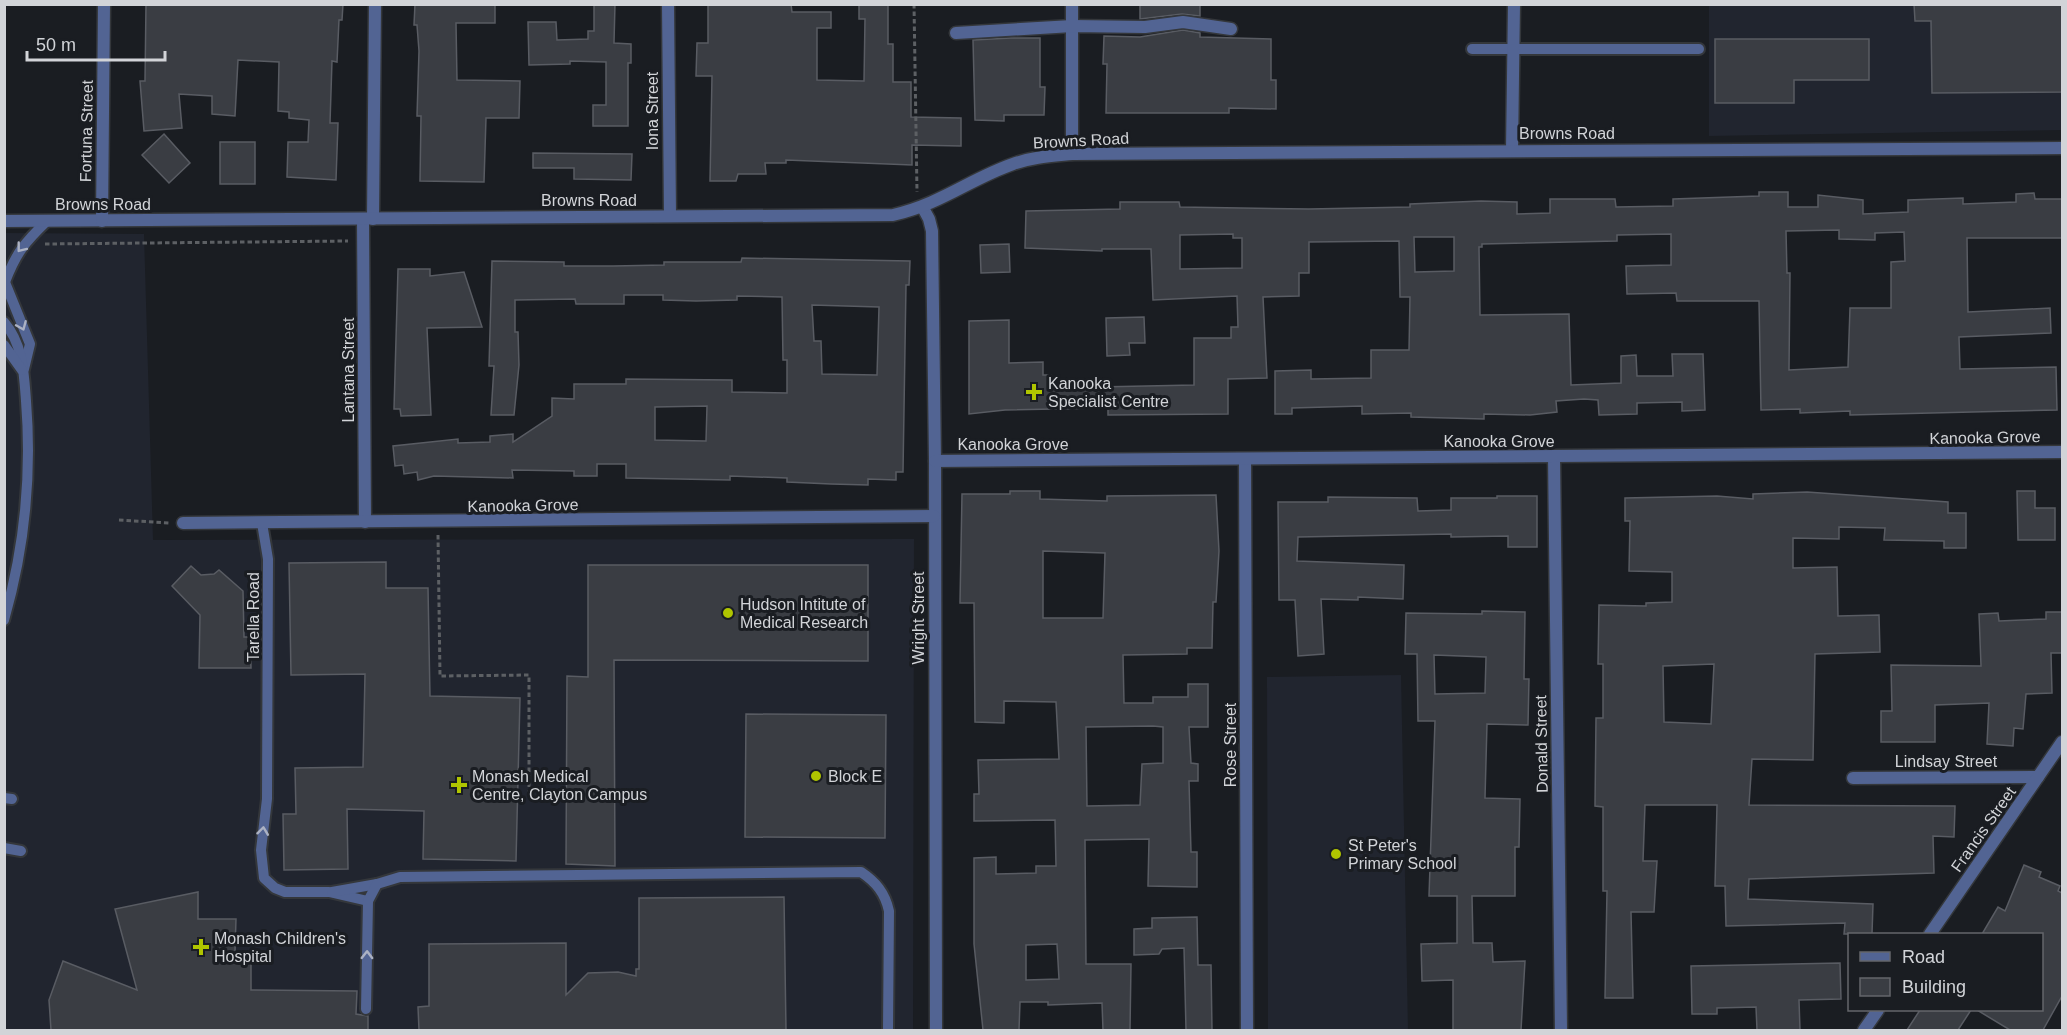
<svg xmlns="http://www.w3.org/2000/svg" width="2067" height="1035" font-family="Helvetica,sans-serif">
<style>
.built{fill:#21252f}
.building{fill:#3a3d43;stroke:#595c63;stroke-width:1.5;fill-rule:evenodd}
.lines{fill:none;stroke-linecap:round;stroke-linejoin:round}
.lane-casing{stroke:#34373b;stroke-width:14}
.street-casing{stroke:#34373b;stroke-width:15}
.path{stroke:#5d6064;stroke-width:3;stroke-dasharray:4.5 3;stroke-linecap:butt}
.lane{stroke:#526493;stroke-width:10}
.street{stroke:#526493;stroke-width:12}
.oneway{stroke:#acb2c3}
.poi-dot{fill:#b0c500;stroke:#1a1d22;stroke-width:2}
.labels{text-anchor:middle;stroke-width:6;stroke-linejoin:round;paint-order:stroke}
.street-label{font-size:16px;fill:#d2d4d8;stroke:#1a1d22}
.poi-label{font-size:16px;fill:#d2d4d8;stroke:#1a1d22;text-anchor:start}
</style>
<rect width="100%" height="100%" fill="#1a1d22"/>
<!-- built -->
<g class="built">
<path d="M1709,5H2062V130L1709,136Z"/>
<path d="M5,233L144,234L153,540L914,539L913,1030H5Z"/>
<path d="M1401,675L1408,1030H1268L1267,677Z"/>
</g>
<!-- building -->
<g class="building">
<path d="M146,4H343L342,20H339L337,62L332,61L330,123H338L336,180L287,177L288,142H308L309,120L289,118V112L278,111L279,62L238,60L235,116L212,114V96L179,94L182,128L144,131L140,81H145Z"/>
<path d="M415,4H495V23H456L457,80L520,81L519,118H486L484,182L420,181L421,116H417L419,51L417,25H414Z"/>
<path d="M594,4H615L614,43L631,44V63H628V126H593V105H606V62L570,61V64L529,65L528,22H556L557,40L588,39V31H594Z"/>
<path d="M708,4H791L792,12H831V28H817V80L864,81L865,19H859V4H888V44H893V82H911V117L961,118V146L912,145V165L786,160V163H765L766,174H738L736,181H710L712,76H696L697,43H708Z"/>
<path d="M1140,4H1200V16L1182,14L1140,19Z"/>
<path d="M1914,4H2062V92L1932,93L1931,21H1915Z"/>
<path d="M1183,30L1200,33V37L1271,39V80H1276V109L1229,108V113H1106L1107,64H1103L1104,36L1140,37Z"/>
<path d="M1011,38H1040V87H1045L1044,115H1004V121L975,120L973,40Z"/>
<path d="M1715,39H1869V80H1794V103H1715Z"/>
<path d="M164,134L190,163L169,183L142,155Z"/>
<rect x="220" y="142" width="35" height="42"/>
<path d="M533,153L632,154L631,180L574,179V168H533Z"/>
<path d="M1759,192H1788V207H1818V195L1863,200V214L1908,212V200L1963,198V204L2016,202V194L2034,193L2035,199H2062V238H1967L1968,312L2050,308L2051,333L1959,337L1960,369L2056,367L2057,410L1850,415V411L1800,413V409L1761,410L1759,301H1677L1676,293L1627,294L1626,266L1671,265V234L1617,235V241L1482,244V247H1479L1480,315L1569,314L1571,385L1621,383V356L1636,355L1637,376H1673L1672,354H1703L1705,410L1682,411V402L1637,403V414L1599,415L1598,400L1584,399L1556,401L1557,412L1530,415L1484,414V419L1411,417V413L1362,414V406L1292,408V414H1275V371L1311,370V379L1371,378V350H1409L1410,297H1400L1399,241L1309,242V273H1299V296L1263,297L1267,378L1228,379V414L1108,415V408L1005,410L969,414V321L1009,320V363L1043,362V375H1051V381L1097,380V387L1194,385V338H1231V327H1238L1237,296L1153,300L1151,249H1102V251L1025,248L1026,211L1120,209V202H1179L1180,207L1309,209L1410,207V204L1481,201L1517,202V214L1550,213V199H1615L1616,207L1673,206V199L1759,196ZM1839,230V239L1875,240V233L1904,232L1905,261L1891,262V308H1850L1848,367L1789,370L1790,273H1787L1786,231ZM1233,234V238H1242V268L1180,269V235ZM1414,237H1454V271L1415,272Z"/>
<path d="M1009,244L1010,272L981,273L980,245Z"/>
<path d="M742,258L910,261L909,285H906L903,472H896V480L868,479V485L831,484L787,482V478L730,476V480L626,478V464H597V476H574V471L512,470L513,478L434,476L418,480L417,472L404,474L403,465L395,466L393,446L458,439V443L490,442V436L513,434V442L552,416V398L574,399V384H626V379L732,380V392L787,393V360H783L782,297L737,296V300L696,301L663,300V295H624V304H576L575,299L515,300V332H518L519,365L514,415H491L494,366H489L492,261L564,262V266H613L664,265V262H741ZM812,305L879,307L877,375L822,374L821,341H814ZM707,406L706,441L655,440V407Z"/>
<path d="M398,269H430V276L464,272L482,327L427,328L431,415L401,416L400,409H394Z"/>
<path d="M1144,317L1145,343H1129L1130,355L1107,356L1106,318Z"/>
<path d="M1010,491H1040V499L1107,501V496L1216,495L1219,551L1216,602H1213L1212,648H1187V654L1123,655L1124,703H1153V697H1188V684H1208V727H1189L1191,763L1198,764V781H1189L1191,852H1197V887L1148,886L1149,839L1085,840L1086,964H1131L1130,1030H1103L1102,1003L1048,1005V1002H1020L1019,1030H983L974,944V858L996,857V874L1036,873V866H1056L1055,820L974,821V794H979L978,760L1059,759L1056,702L1004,701V723L975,722L974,603H960L962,494H1010ZM1043,551L1105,553L1103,618H1043ZM1153,726L1163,727V763L1142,764L1140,805L1087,806L1086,727ZM1057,944L1059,979L1026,980V945Z"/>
<path d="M2017,491H2035V508H2055V540H2018Z"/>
<path d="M1807,492L1948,502V513H1966V548H1944V541L1884,540L1885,528L1839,527V539L1793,538V568L1837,567L1838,616L1879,615L1880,652L1815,654L1813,760L1752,759L1749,805L1955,806L1954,837L1933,836L1934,873L1749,879L1748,899L1873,904L1872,934H1844L1845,923L1726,926L1725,886H1715L1717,805H1645L1643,861H1657L1654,912H1631L1633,998H1605L1607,891H1603V807L1595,806L1596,718H1603V664H1598L1599,605L1646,606V603L1672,602V572L1629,571L1630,521H1625V498L1717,496L1753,499V494ZM1714,664L1711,724L1664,722L1663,666Z"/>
<path d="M1497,496H1537V547H1508V536L1451,537V534L1298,537L1297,561L1404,565L1403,599L1358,597V600L1321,599L1324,654L1298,656L1295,600H1279L1278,502H1328V497L1417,498L1418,511L1451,510V498H1497Z"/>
<path d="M386,562V588H428L430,696L520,698L516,861L423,859L424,811L347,809L348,869L284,870L283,814H296L295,768L363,767L365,674L291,675L289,563Z"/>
<path d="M588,565H868V661L614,660L615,866L566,864L567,676L588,677Z"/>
<path d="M191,566L201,575L214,574L219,570L243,591L244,637H250L251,668H199L200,615L172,586Z"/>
<path d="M1482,611L1525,612L1524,679H1529L1528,725L1487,724L1485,798L1520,799L1519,847H1515V896H1472L1473,943H1492L1493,962L1525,961L1521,1030H1453V980L1422,981L1421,944L1457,943V896H1429L1435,721H1418L1417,654H1405L1406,613L1482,614ZM1434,655L1486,657L1485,693L1435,694Z"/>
<path d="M2046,612H2062V653H2051L2052,693L2026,694L2023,729L2014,728L2013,746L1987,744L1989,703L1935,705V742H1881V711H1892L1891,665L1981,666L1979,614L1998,613L1999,621L2046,619Z"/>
<path d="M746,714L886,715L885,838L745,837Z"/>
<path d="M2024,865L2041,872L2039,877L2060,886L2058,891L2062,893V996L2043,1030H2010L1977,1010H2042V934H1982L1998,907L2005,911Z"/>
<path d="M198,892V919H236L235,952H251V990L357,991L356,1014L368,1016V1030H51L49,1000L63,961L137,990L115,909Z"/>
<path d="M784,897L786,1030H419L418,1007L429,1006V944L566,943V995L588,973L618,972L636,976V969H639V898Z"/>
<path d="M1197,917L1198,965H1211L1212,1030H1186L1184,948L1162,949L1159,954L1134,955V929L1152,928V918Z"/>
<path d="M1840,963L1841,999L1799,1000L1800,1030H1757L1756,1007L1717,1008V1014H1692L1691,966Z"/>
<path d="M1920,1010H1971L1958,1030H1907Z"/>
</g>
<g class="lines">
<!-- lane casing -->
<g class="lane-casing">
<g id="lane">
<path d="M1472,49H1699"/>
<path d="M4,280L30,344L24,369"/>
<path d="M5,282C16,253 25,242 47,221"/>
<path d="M4,322C23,344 24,373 26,401C32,476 25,547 4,620"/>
<path d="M4,345L22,370"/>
<path d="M262,523L268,559L267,799L261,850L264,878L275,888L285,892H329L368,901"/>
<path d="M4,798L12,799"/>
<path d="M4,848L21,851"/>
<path d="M332,892L377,884"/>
<path d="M366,1009L368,901L377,884L400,877L861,872C876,882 885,893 889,911L888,1030"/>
</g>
</g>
<!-- street casing -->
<g class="street-casing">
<g id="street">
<path d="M668,4L670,216"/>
<path d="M1072,4V154"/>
<path d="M956,33L1072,26L1145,27L1183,22L1231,29"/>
<path d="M1512,150L1514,4"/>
<path d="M923,208L929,219L932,231L935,461L936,1030"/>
<path d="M363,219L365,522"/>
<path d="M373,219L375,4"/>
<path d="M4,221L893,215C941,204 970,179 1013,164C1032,157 1052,156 1072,154L2062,148"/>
<path d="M102,221L104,4"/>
<path d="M1554,457L1561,1030"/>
<path d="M1245,460L1247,1030"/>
<path d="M935,461L2062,452"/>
<path d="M183,523L934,516"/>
<path d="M1853,778L2038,777"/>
<path d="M1930,934L2062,742"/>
<path d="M1864,1030L1878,1010"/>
</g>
</g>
<!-- path -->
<g class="path">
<path d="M914,4L917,192"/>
<path d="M45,244L348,241"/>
<path d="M119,520L169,523"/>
<path d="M438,535L440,676L529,675V792"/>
</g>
<!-- lane -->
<use href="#lane" class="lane"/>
<!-- street -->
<use href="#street" class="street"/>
</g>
<!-- one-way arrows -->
<defs><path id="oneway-chevron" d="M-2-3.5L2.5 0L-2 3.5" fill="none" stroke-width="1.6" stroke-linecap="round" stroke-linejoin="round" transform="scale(1.5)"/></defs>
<g class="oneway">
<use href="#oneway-chevron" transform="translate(21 248) rotate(128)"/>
<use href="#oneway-chevron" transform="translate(22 326) rotate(67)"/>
<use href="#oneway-chevron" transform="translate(263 831) rotate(-83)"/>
<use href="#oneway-chevron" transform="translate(367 955) rotate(-89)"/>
</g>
<!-- markers -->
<g class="poi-dot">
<path d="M1031 383h6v6h6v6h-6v6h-6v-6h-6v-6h6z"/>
<circle cx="728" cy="613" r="6"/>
<circle cx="816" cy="776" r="6"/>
<path d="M456 776h6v6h6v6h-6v6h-6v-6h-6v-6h6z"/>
<circle cx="1336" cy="854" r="6"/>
<path d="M198 938h6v6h6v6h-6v6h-6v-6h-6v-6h6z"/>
</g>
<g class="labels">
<!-- street labels -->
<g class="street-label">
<text transform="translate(652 111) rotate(-90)" y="6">Iona Street</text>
<text transform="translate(86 131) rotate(-89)" y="6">Fortuna Street</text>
<text x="1567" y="139">Browns Road</text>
<text transform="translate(1081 140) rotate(-3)" y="6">Browns Road</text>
<text x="589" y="206">Browns Road</text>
<text x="103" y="210">Browns Road</text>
<text transform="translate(348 370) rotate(-90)" y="6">Lantana Street</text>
<text transform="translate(1985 437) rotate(-1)" y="6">Kanooka Grove</text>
<text x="1499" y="447">Kanooka Grove</text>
<text x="1013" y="450">Kanooka Grove</text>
<text transform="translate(523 505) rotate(-1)" y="6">Kanooka Grove</text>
<text transform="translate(253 617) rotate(-90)" y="6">Tarella Road</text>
<text transform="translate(918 618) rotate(-90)" y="6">Wright Street</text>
<text transform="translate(1541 744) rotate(-91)" y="6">Donald Street</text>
<text transform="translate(1230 745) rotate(-90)" y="6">Rose Street</text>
<text x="1946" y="767">Lindsay Street</text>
<text transform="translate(1983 829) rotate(-55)" y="6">Francis Street</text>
</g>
<!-- poi labels -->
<g class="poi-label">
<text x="1048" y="389">Kanooka<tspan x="1048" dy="18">Specialist Centre</tspan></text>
<text x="740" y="610">Hudson Intitute of<tspan x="740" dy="18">Medical Research</tspan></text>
<text x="472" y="782">Monash Medical<tspan x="472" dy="18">Centre, Clayton Campus</tspan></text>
<text x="828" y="782">Block E</text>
<text x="1348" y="851">St Peter's<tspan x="1348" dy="18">Primary School</tspan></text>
<text x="214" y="944">Monash Children's<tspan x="214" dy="18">Hospital</tspan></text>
</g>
</g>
<!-- border -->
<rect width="2067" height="1035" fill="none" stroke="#d2d4d8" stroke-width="12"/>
<!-- legend -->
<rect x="1848" y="933" width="195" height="78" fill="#1a1d22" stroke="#64666b" stroke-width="1.5"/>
<rect x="1860" y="952" width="30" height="9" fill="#526493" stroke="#64666b" stroke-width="1.5"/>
<text x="1902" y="963" font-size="18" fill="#d2d4d8">Road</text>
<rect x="1860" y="978" width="30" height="18" fill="#3a3d43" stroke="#64666b" stroke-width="1.5"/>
<text x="1902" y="993" font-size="18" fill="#d2d4d8">Building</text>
<!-- scale -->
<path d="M27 51v9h138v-9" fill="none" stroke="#d2d4d8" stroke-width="3"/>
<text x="36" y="51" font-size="18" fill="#d2d4d8" stroke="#1a1d22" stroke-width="4.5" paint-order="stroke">50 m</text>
</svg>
